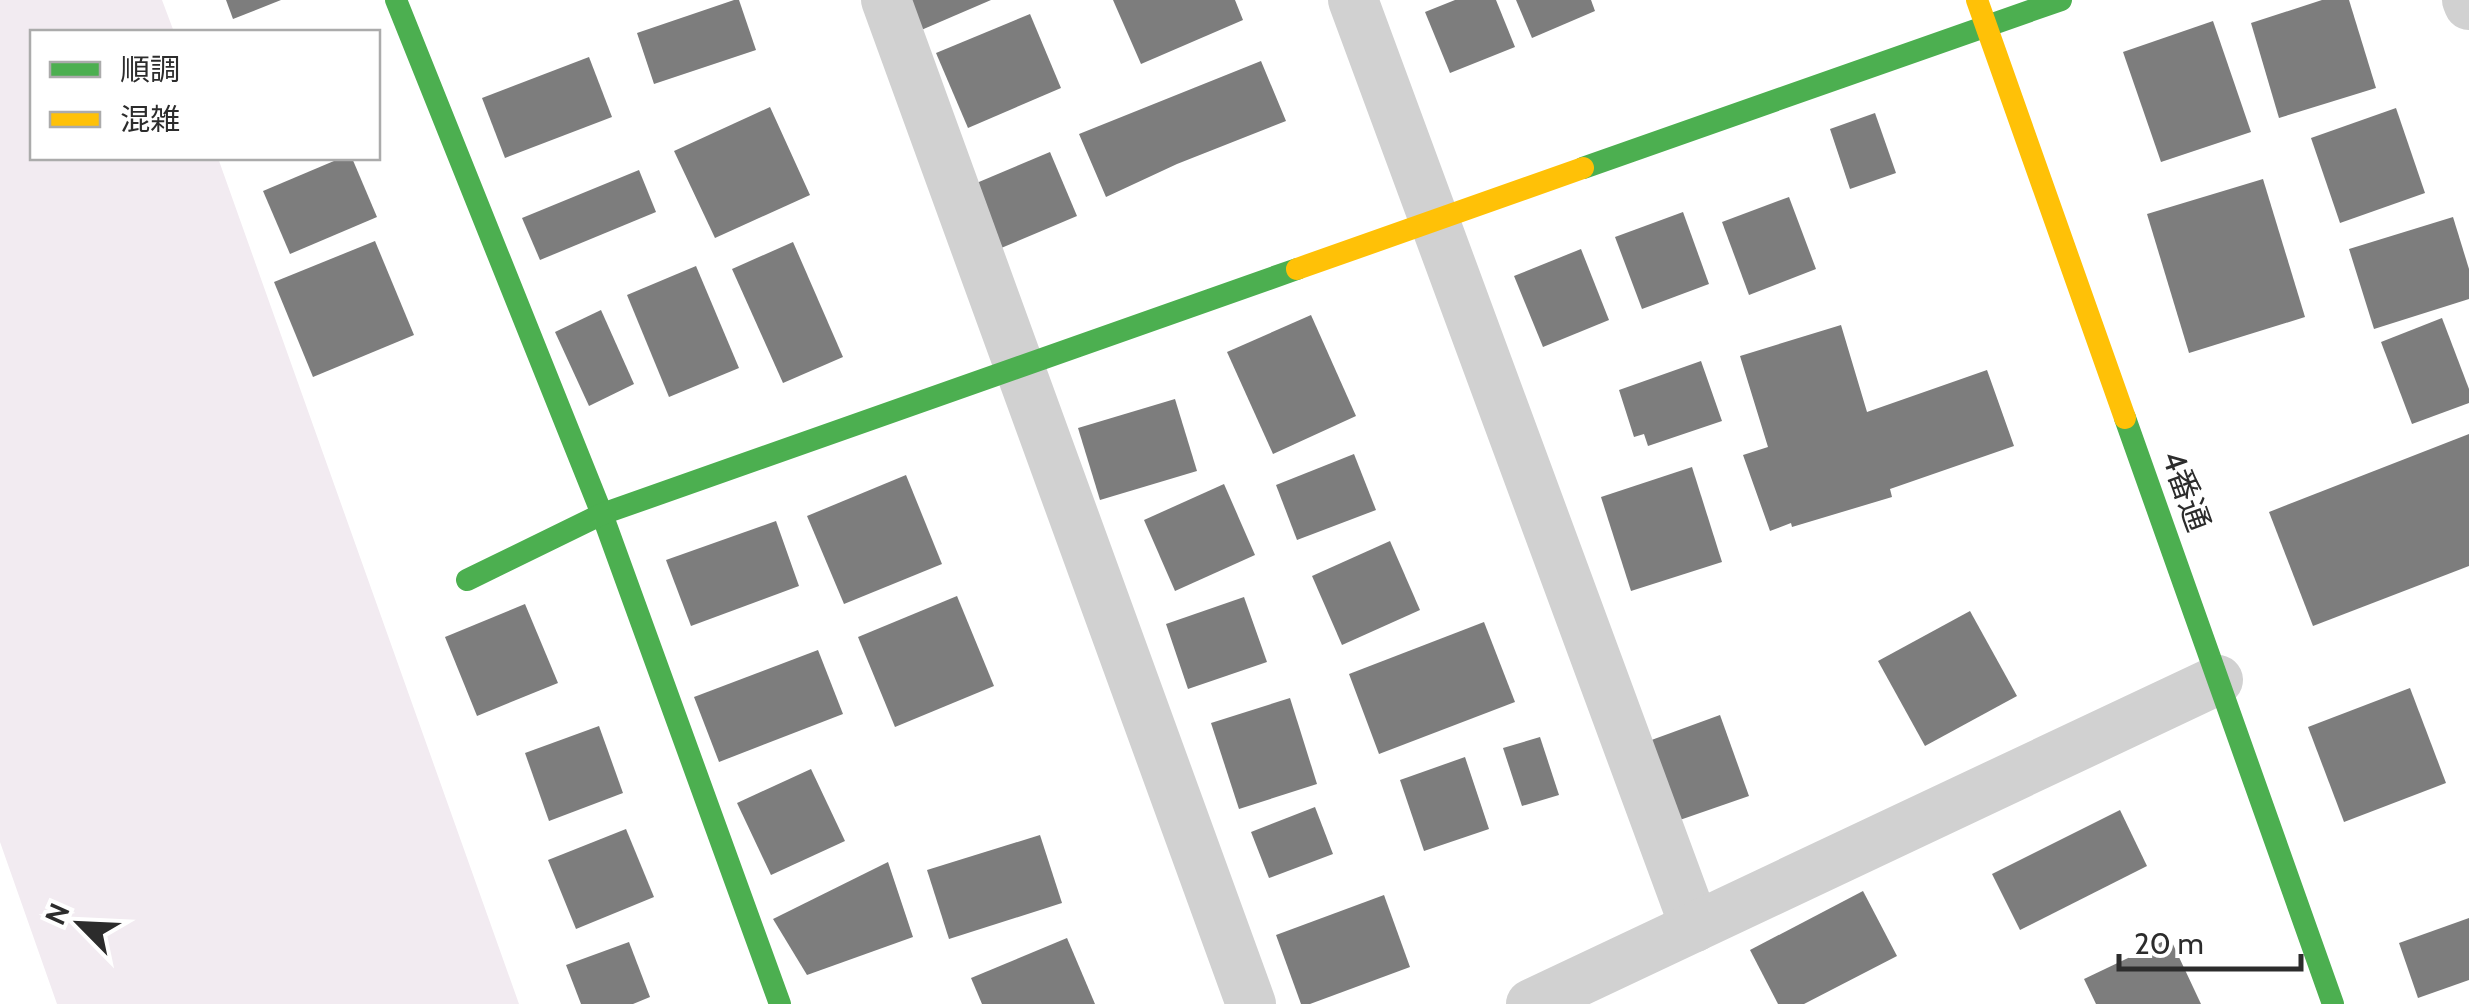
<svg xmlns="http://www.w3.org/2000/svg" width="2469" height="1004" font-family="Cabin,'Noto Sans JP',sans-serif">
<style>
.green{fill:#f2ebf1}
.building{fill:#7d7d7d}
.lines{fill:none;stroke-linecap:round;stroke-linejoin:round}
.street{stroke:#d1d1d1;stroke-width:50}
.fast{stroke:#4caf50;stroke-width:22}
.slow{stroke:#ffc107;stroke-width:22}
.labels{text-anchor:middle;stroke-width:10;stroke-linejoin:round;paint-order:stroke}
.street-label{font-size:32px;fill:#2c2c2c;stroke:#fff}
</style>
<rect width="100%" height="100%" fill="#fff"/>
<!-- green -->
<path class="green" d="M0,0H162L174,32H32V158H218L519,1004H57L0,842Z"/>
<!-- building -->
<g class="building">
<path d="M226,0H281L233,19Z"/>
<path d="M734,0H739L756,50L654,84L637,33Z"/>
<path d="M906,0H991L919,31Z"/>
<path d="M1113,0H1235L1243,20L1141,64Z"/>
<path d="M1455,0H1496L1515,47L1450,73L1425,12Z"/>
<path d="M1516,0H1591L1595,11L1532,38Z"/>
<path d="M2322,0H2349L2376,88L2279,118L2251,23Z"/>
<path d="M1030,14L1061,88L968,128L936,53Z"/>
<path d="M2213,21L2251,132L2161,162L2123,52Z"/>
<path d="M589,57L612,117L505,158L482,98Z"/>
<path d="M1261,61L1286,121L1177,164L1106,197L1079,134Z"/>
<path d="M770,107L810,195L715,238L674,151Z"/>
<path d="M2396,108L2425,193L2340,223L2311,138Z"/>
<path d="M1875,113L1896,173L1850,189L1830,129Z"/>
<path d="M1050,152L1077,216L994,251L967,187Z"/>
<path d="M341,158H352L377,217L290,254L263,191Z"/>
<path d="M639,170L656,212L540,260L522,218Z"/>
<path d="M2263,179L2305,317L2189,353L2147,214Z"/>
<path d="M1789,197L1816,269L1749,295L1722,222Z"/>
<path d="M1683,212L1709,284L1642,309L1615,237Z"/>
<path d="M2453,217L2469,269V299L2374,329L2349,249Z"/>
<path d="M375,241L414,335L313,377L274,282Z"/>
<path d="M793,242L843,357L783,383L732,269Z"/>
<path d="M1581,249L1609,320L1543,347L1514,276Z"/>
<path d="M696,266L739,368L669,397L627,295Z"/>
<path d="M601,310L634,384L589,406L555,332Z"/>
<path d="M1311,315L1356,416L1273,454L1227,352Z"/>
<path d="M2442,318L2469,389V403L2412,424L2381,342Z"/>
<path d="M1841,325L1867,412L1987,370L2014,446L1890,489L1892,497L1792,527L1791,523L1770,531L1743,455L1768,447L1740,356Z"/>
<path d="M1701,361L1722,421L1648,446L1644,434L1634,437L1619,390Z"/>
<path d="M1175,399L1197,471L1100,500L1078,428Z"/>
<path d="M2469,434V566L2313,626L2269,512Z"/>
<path d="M1354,454L1376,510L1297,540L1276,485Z"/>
<path d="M1692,467L1722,562L1631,591L1601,497Z"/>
<path d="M906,475L942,564L844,604L807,516Z"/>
<path d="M1224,484L1255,555L1175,591L1144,520Z"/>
<path d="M776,521L799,586L691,626L666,560Z"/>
<path d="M1390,541L1420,610L1342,645L1312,576Z"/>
<path d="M957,596L994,686L895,727L858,637Z"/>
<path d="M1244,597L1267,662L1188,689L1166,624Z"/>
<path d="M525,604L558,683L477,716L445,637Z"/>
<path d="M1970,611L2017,696L1925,746L1878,661Z"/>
<path d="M1484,622L1515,702L1379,754L1349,674Z"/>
<path d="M818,650L843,714L719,762L694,697Z"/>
<path d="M2410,688L2446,783L2344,822L2308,727Z"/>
<path d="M1290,698L1317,784L1239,809L1211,723Z"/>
<path d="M1720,715L1749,796L1674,822L1646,742Z"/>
<path d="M599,726L623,793L549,821L525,753Z"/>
<path d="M1540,737L1559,795L1522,806L1503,748Z"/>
<path d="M1465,757L1489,829L1424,851L1400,780Z"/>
<path d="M811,769L845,841L771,875L737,803Z"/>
<path d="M1315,807L1333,854L1269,878L1251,832Z"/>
<path d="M2120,810L2147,866L2020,930L1992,874Z"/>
<path d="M626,829L654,897L576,929L548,860Z"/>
<path d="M1040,835L1062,903L949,939L927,870Z"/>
<path d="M888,862L913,937L807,975L773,919Z"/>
<path d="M1863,891L1897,956L1804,1004H1778L1750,950Z"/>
<path d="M1384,895L1410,967L1310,1004H1301L1276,935Z"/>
<path d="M2469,918V980L2418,998L2399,943Z"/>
<path d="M1067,938L1095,1004H982L971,978Z"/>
<path d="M2170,938L2201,1004H2096L2084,979Z"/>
<path d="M629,942L650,997L633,1004H581L566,965Z"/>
</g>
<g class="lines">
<!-- street -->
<g class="street">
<path d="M886,0L1251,1004"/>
<path d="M1353,0L1695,927"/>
<path d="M2467,0L2469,5"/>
<path d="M1531,1004L2218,680"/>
</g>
<!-- fast -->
<g class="fast">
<path d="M396,0L602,514L780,1004"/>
<path d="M1583,168L2061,0"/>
<path d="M2125,418L2333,1004"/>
<path d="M467,580L602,514L1297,269"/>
</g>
<!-- slow -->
<g class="slow">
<path d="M1977,0L2125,418"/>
<path d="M1297,269L1583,168"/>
</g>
</g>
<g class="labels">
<!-- street labels -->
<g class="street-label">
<text transform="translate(2186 491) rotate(70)" y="11">4番通</text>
</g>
</g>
<!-- legend -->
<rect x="30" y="30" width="350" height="130" fill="#ffffff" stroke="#ababab" stroke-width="2.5"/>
<rect x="50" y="62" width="50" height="15" fill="#4caf50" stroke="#ababab" stroke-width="2.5"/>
<text x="120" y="80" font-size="30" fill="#2c2c2c">順調</text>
<rect x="50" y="112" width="50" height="15" fill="#ffc107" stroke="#ababab" stroke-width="2.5"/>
<text x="120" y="130" font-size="30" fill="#2c2c2c">混雑</text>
<!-- north arrow -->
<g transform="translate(80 924) rotate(294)" stroke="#ffffff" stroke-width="8" paint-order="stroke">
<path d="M0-8L18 38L0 25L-18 38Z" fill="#2c2c2c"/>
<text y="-15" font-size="28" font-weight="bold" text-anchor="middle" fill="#2c2c2c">N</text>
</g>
<!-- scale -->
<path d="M2119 954v15h182v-15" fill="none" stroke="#2c2c2c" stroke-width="5"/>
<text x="2134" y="954" font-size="30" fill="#2c2c2c" stroke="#ffffff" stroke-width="8" paint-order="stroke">20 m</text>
</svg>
